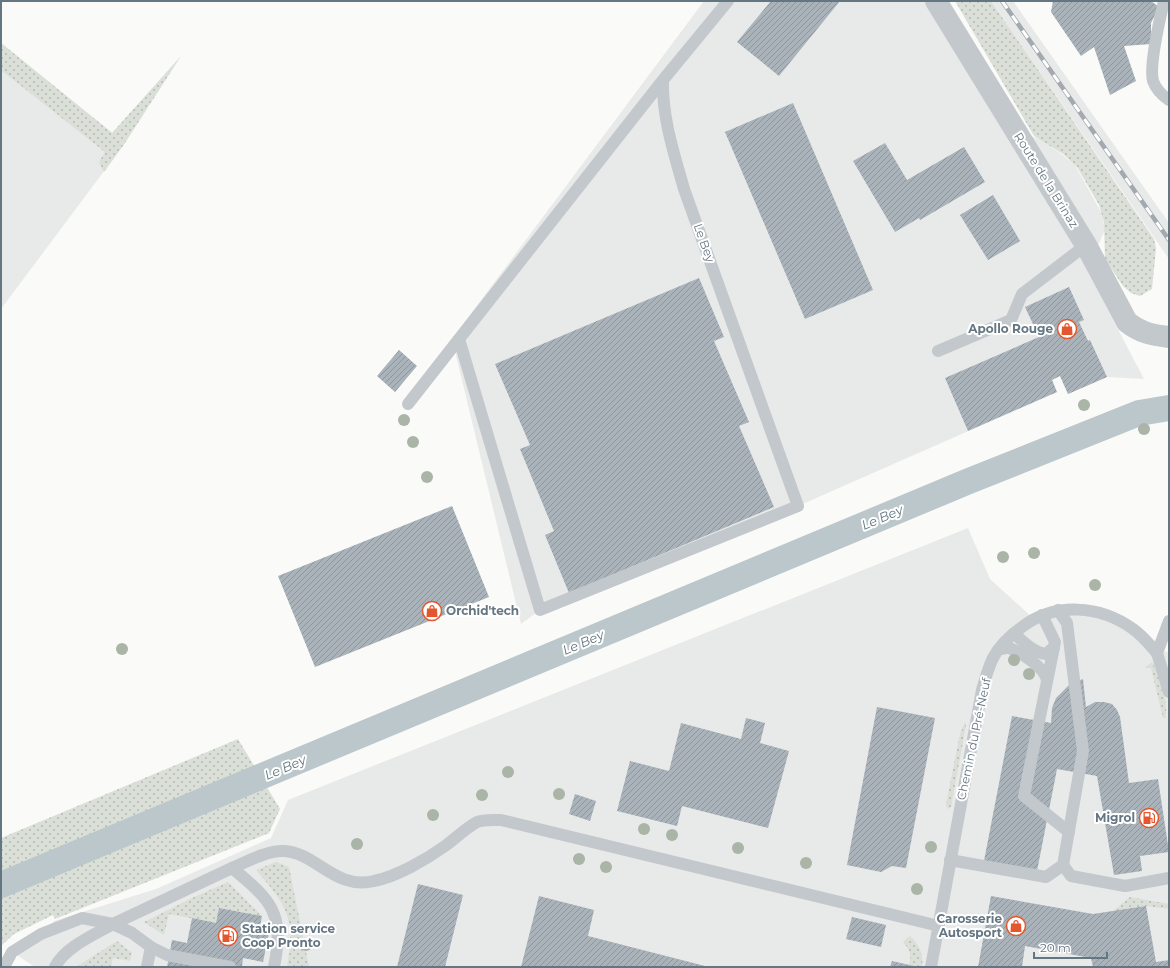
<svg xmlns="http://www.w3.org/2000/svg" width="1170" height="968" font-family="Montserrat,sans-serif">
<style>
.built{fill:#e8e9e9}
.grass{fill:url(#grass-dots)}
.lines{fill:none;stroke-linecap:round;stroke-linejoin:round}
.canal{stroke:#bbc7cb;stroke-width:26}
.building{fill:url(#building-hatch)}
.service{stroke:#c3c8cc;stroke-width:12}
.tertiary{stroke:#c3c8cc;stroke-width:22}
.rail-casing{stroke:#a2aab0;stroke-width:4.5}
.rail{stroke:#fff;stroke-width:3;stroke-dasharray:9;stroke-linecap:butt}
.tree{fill:#aab4a7}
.labels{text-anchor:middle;stroke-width:4;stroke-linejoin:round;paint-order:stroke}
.street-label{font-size:12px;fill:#657683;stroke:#fff}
.poi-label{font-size:12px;font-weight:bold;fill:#657683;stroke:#fff;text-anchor:end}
.water-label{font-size:13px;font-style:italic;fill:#60757c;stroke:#fff}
</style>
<defs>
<pattern id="grass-dots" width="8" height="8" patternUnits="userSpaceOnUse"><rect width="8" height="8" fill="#dadfd7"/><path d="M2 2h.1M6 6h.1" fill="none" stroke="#b4b9b4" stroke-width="1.8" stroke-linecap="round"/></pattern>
<pattern id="building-hatch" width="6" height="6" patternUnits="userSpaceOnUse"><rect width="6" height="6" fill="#aab3b9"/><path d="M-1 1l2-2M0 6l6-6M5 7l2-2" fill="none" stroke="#8e969c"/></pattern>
</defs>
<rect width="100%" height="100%" fill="#fafaf8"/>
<!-- built -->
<g class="built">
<path d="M704,1H936L1015,130L1041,140L1060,153L1075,165L1102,214L1105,230L1087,270L1144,379L1107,377L1068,394L1060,376L1052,380L1057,392L798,506L540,610L521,624L452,339Z"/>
<path d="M991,1H1013L1169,223V259Z"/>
<path d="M1,43L125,143L1,309Z"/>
<path d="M968,528L990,579L1033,618L1058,610L1106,614L1148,644L1169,653V967H35L12,952L41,934L54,921L156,889L271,838L288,800Z"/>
</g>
<!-- grass -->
<g class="grass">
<path d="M955,1H991L1154,239L1156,248L1152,289L1140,296L1131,293L1123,286L1105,259L1104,222L1099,205L1077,167L1063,154L1034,136Z"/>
<path d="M1,43L112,133L181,56L125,143L104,172L99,162L105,152L1,70Z"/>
<path d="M1152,662C1159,673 1170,707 1165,718H1163L1151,668H1145Z"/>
<path d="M965,722L966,726L951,807L948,809L946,805L960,734Z"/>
<path d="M238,739L280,809L269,833L55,919L53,915L14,934L1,946V838Z"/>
<path d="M276,862L289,867L309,967H287C296,918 287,906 256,870Z"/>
<path d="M228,882L262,916L219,908L216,923L169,914L164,935L144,922L194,897Z"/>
<path d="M1130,897L1169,904V909L1146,906L1112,912Z"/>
<path d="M910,936C919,944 924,955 922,967L909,965C912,955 910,950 903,942Z"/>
<path d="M117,941L132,953L130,961L113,958L111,967H76Z"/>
</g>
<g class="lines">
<!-- canal -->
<path class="canal" d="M1,885L969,481L1139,413L1169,408"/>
</g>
<!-- building -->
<g class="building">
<path d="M771,1H840L779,76L737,42Z"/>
<path d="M1053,1H1151L1159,7L1151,23V44L1124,46L1136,81L1110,95L1094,47L1081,56L1051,12Z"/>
<path d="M793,103L873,290L805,319L725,132Z"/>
<path d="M885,143L907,180L964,147L985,182L920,220L919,218L895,232L853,161Z"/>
<path d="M993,195L1020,241L988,260L960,215Z"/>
<path d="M699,278L724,337L714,341L749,422L739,426L774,507L569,593L545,535L554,531L520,449L530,445L495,364Z"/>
<path d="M1069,287L1084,320L1079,322L1088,341L1090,340L1107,377L1068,394L1060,376L1052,380L1057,392L968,431L945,378L1039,337L1025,307Z"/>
<path d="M399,350L417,366L395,392L377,376Z"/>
<path d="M452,506L489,597L315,667L278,576Z"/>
<path d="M1083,679L1086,707L1095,702H1104L1112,704L1117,710L1120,717L1129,783L1158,779L1169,852L1140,856L1142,871L1114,875L1097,776L1057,769L1037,871L984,861L1012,716L1051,723L1052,708L1056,698L1070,684Z"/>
<path d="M877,707L935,718L906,868L892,866L881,872L847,865Z"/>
<path d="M746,718L765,723L760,743L789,751L768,828L682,806L677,826L617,811L630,761L669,771L681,723L741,739Z"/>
<path d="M575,794L596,801L590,821L569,814Z"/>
<path d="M418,884L463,895L445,967H397Z"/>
<path d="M539,896L594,910L588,936L709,967H521Z"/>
<path d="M991,896L1093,914L1146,906L1156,962L1169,960V967H1093L1091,958L1025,946L1022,967H978Z"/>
<path d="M219,908L262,916L259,931L269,933L263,962L243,958L242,967H167L172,940L187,943L192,918L216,923Z"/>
<path d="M852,917L886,925L881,947L846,939Z"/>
<path d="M892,961L914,966V967H890Z"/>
</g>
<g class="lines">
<!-- service -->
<g class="service">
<path d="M1164,1C1160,18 1149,66 1153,81C1156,89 1163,96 1169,100"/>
<path d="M663,80C662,118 674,153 684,189L798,506L540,610L459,339L663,80L728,1"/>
<path d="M938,351L1011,320L1022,294L1086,245"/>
<path d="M408,404L459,339"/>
<path d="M1042,615L1055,642L1024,796L1069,832"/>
<path d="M1169,621L1157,653L1169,692"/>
<path d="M1014,633C1022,641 1034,653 1046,654L1054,647"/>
<path d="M1000,649C1003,649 1007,647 1009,648C1021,652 1043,667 1047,679"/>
<path d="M950,860L1046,877L1063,865L1083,751L1067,623L1058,610"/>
<path d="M1063,865L1071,876L1125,886L1169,878"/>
<path d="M232,868C246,862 268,850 284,851C317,853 334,890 374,881C396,877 427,859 445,846C456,838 466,828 477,822C484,819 494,820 501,820L939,926"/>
<path d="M151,947L167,955L230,967"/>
<path d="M4,967L12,952L41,934L82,918L113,924L232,868C271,900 285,913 274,967"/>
<path d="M55,967C65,947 94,935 113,924L132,933L151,947L147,967"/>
<path d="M931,967L982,690C985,680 988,668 993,658C999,646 1011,635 1022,627C1055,602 1100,605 1133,629C1142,635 1150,645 1157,653"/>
</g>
<!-- tertiary -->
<path class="tertiary" d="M936,1L1086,245L1127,322C1141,333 1152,335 1169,337"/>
<!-- rail casing -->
<g class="rail-casing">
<path id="rail" d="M1002,1L1169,240"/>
</g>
<!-- rail -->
<use href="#rail" class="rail"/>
</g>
<!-- trees -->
<g class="tree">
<circle cx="1084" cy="405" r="6"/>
<circle cx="404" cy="420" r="6"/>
<circle cx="1144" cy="429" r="6"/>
<circle cx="413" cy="442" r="6"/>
<circle cx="427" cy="477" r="6"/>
<circle cx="1034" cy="553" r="6"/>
<circle cx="1003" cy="557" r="6"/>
<circle cx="1095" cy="585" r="6"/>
<circle cx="122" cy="649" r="6"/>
<circle cx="1014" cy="660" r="6"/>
<circle cx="1029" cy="674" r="6"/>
<circle cx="508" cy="772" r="6"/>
<circle cx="559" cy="794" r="6"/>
<circle cx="482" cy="795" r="6"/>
<circle cx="433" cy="815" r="6"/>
<circle cx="644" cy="829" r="6"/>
<circle cx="672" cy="835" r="6"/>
<circle cx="357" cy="844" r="6"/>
<circle cx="931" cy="847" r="6"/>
<circle cx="738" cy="848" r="6"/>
<circle cx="579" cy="859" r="6"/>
<circle cx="806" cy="863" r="6"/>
<circle cx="606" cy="867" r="6"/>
<circle cx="917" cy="889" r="6"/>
<circle cx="306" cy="945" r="6"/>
</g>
<!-- icons -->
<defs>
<g id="shop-ring" transform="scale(1)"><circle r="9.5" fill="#fff" stroke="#e4572e" stroke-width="1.5"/><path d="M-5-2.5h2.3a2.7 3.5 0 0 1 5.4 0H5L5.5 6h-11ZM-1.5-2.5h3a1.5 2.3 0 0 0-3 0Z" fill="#e4572e"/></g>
<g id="fuel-ring" transform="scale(1)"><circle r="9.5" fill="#fff" stroke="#e4572e" stroke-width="1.5"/><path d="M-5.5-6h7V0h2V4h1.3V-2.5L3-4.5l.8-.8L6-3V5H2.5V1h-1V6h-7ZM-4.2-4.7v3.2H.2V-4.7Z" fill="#e4572e"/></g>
</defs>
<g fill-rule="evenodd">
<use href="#shop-ring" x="1067" y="329"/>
<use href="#shop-ring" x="432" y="611"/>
<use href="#fuel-ring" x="1149" y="818"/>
<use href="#shop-ring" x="1016" y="926"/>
<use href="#fuel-ring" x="228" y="936"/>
</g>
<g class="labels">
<!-- street labels -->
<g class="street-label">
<text transform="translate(1046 180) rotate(58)" y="4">Route de la Brinaz</text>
<text transform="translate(704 243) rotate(70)" y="4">Le Bey</text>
<text transform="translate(974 739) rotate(-78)" y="4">Chemin du Pré-Neuf</text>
</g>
<!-- poi labels -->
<g class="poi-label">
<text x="1053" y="333">Apollo Rouge</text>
<text x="446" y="615" text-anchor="start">Orchid'tech</text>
<text x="1135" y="822">Migrol</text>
<text x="1002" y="923">Carosserie<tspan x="1002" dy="14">Autosport</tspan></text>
<text x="242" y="933" text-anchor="start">Station service<tspan x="242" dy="14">Coop Pronto</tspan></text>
</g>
<!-- water labels -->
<g class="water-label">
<text transform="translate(882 517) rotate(-23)" y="5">Le Bey</text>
<text transform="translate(583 642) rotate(-23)" y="5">Le Bey</text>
<text transform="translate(285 767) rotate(-23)" y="5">Le Bey</text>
</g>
</g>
<!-- border -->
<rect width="1170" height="968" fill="none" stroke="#657683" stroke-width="4"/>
<!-- scale -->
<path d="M1034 952v6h73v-6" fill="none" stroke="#657683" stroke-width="2"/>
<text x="1040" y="952" font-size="12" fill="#657683" stroke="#ffffff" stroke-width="3" paint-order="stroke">20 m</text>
</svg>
